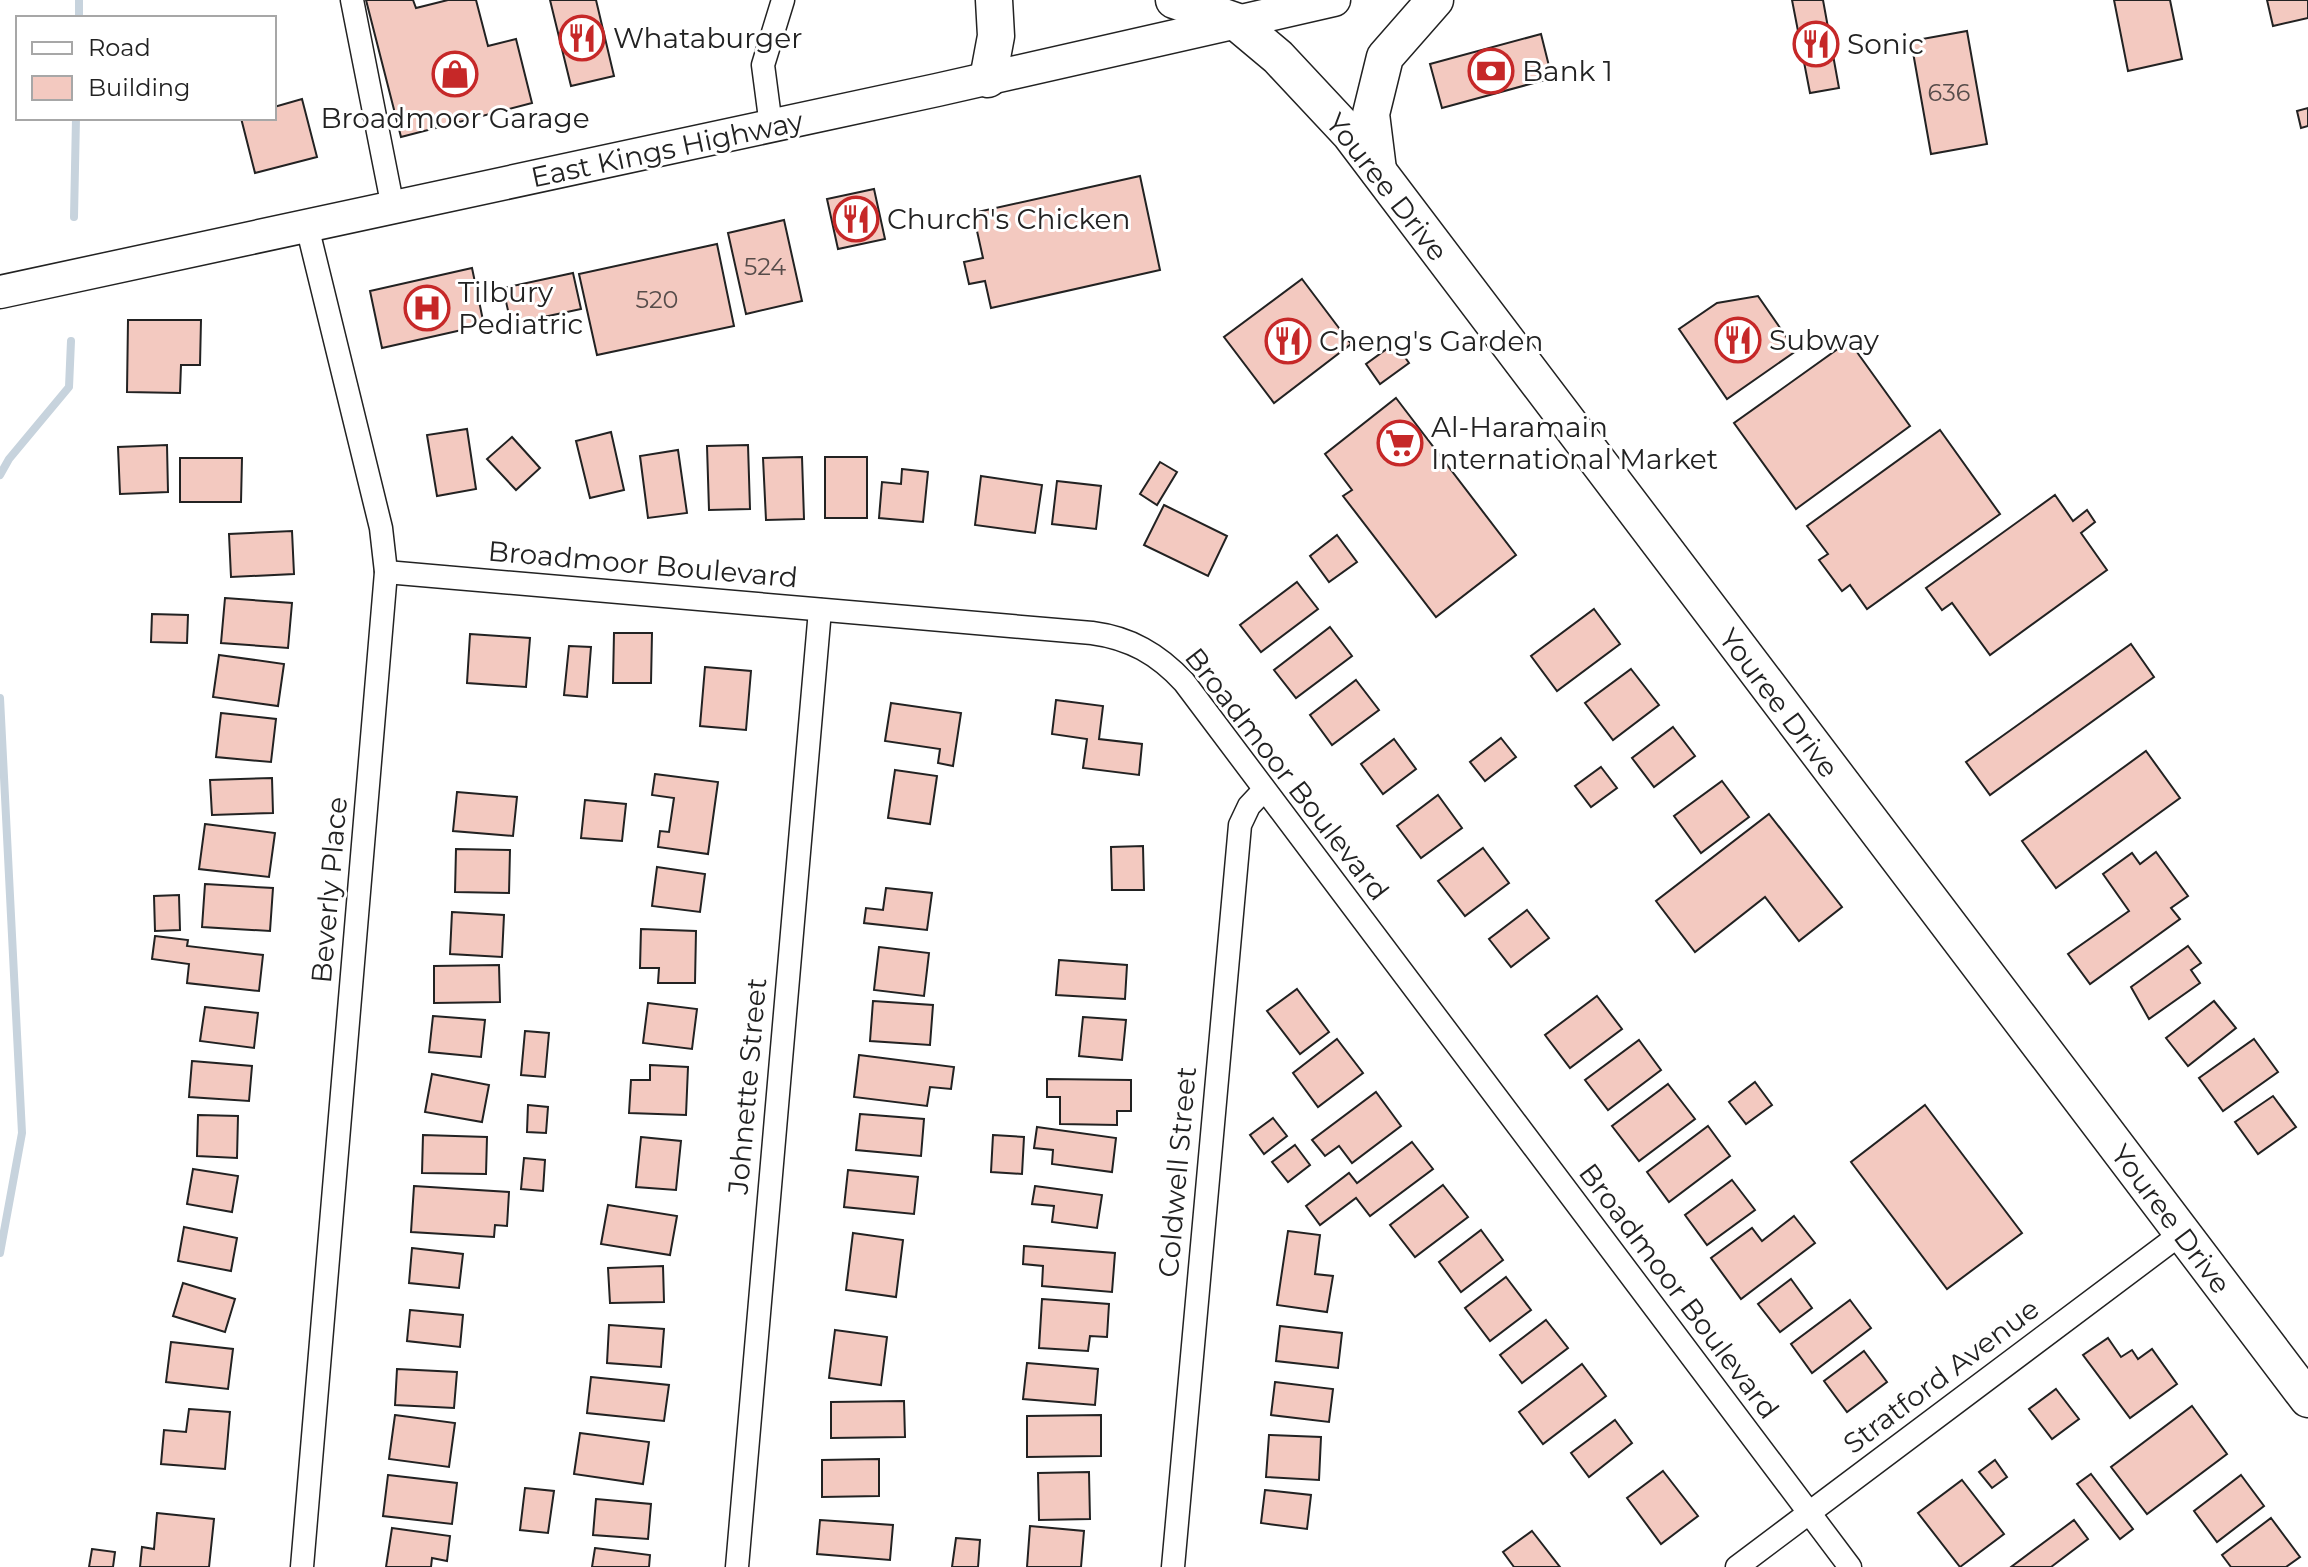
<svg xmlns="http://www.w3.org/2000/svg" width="2308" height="1567" font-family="Montserrat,sans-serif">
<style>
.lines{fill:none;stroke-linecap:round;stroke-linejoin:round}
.stream{stroke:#c7d3dd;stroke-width:8}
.building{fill:#f3c9c0;stroke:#222;stroke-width:2}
.minor-casing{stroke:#222;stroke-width:25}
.secondary-casing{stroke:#222;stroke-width:35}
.primary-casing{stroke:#222;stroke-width:39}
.minor{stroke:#fff;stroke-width:22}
.secondary{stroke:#fff;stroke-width:32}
.primary{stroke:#fff;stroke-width:36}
.labels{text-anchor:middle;stroke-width:6;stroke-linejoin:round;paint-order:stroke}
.number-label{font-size:24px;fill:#564c4a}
.poi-label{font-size:28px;fill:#222;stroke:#fff;text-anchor:start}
.street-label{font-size:28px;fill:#222;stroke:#fff}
</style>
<rect width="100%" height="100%" fill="#fff"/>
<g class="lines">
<!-- stream -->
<g class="stream">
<path d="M79,18V0"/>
<path d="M74,217L76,118"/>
<path d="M0,475L9,459L69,387L71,341"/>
<path d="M0,698L22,1133L0,1253"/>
</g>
</g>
<!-- building -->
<g class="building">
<path d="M366,0H413L416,8L448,0H476L488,46L516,39L532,103L401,137Z"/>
<path d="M550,0H596L614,76L571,86Z"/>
<path d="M1792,0H1823L1839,88L1810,93Z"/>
<path d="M2114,0H2170L2182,59L2128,71Z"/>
<path d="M2267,0H2308V18L2273,26Z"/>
<path d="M1967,31L1987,144L1931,154L1911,41Z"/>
<path d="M1541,34L1552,78L1442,108L1430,64Z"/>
<path d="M302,99L317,157L255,173L241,118H274V107Z"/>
<path d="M2308,108V126L2301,128L2297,111Z"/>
<path d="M1140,176L1160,270L991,308L985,281L969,284L964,262L983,258L973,213Z"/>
<path d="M874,189L885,239L838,249L827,199Z"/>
<path d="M784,220L802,301L746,314L728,233Z"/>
<path d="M717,244L734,326L597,355L579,274Z"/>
<path d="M472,268L484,325L382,348L370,291Z"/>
<path d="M573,273L581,309L511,324L503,288Z"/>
<path d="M1302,279L1351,344L1274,403L1224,337Z"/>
<path d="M1758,296L1796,351L1727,399L1679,329L1717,303Z"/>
<path d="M128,320H201L200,365H181L180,393L127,392Z"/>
<path d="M1849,341L1910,426L1796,509L1734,423Z"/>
<path d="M1395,343L1409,363L1380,384L1366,364Z"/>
<path d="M1396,398L1516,555L1436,617L1343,496L1352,490L1325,454Z"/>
<path d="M467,429L476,489L437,496L427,435Z"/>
<path d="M1940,430L2000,514L1867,609L1850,585L1842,591L1819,560L1828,554L1807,526Z"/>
<path d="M611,432L624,490L590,498L576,441Z"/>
<path d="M512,437L540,468L516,490L487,459Z"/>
<path d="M167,445L168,492L120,494L118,447Z"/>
<path d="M748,445L750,509L709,510L707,446Z"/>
<path d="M678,450L687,513L648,518L640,456Z"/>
<path d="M802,457L804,519L766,520L763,458Z"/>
<rect x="825" y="457" width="42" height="61"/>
<path d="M180,458H242L241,502H180Z"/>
<path d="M1160,462L1177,472L1157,505L1140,494Z"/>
<path d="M902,469L928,472L923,522L879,518L882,482L901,484Z"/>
<path d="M981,476L1042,485L1035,533L975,525Z"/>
<path d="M1057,481L1101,486L1096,529L1052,524Z"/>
<path d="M2055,495L2073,521L2087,510L2095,522L2081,533L2107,570L1990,655L1952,603L1942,610L1926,588Z"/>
<path d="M1164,505L1227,536L1208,576L1144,545Z"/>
<path d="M292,531L294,574L231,577L229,534Z"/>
<path d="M1337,535L1357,562L1329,582L1310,556Z"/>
<path d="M1297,582L1318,609L1261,652L1240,625Z"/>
<path d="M225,598L292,603L288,648L221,643Z"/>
<path d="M1594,609L1620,644L1557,691L1531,656Z"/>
<path d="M152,614L188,615L187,643L151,642Z"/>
<path d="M1330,627L1352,656L1296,698L1274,670Z"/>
<path d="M614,633H652L651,683H613Z"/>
<path d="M470,634L530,638L526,687L467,683Z"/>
<path d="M2131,644L2154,677L1990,795L1966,762Z"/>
<path d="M569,646L591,647L587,697L564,695Z"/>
<path d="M219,655L284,664L278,706L213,697Z"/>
<path d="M705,667L751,671L746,730L700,726Z"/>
<path d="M1631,669L1659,705L1613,740L1585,703Z"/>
<path d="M1356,680L1379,710L1332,745L1310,715Z"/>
<path d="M1056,700L1103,706L1099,739L1142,744L1139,775L1083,768L1087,739L1052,734Z"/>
<path d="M891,703L961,713L953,766L938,763L940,749L885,741Z"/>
<path d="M221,713L276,719L271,762L216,757Z"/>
<path d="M1673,727L1695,756L1654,787L1632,758Z"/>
<path d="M1501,738L1516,757L1485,781L1470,762Z"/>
<path d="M1394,739L1416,769L1383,794L1361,764Z"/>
<path d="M2146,751L2180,798L2056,888L2022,841Z"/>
<path d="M1601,767L1617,788L1591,807L1575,786Z"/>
<path d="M895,770L937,776L930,824L888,818Z"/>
<path d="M655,774L718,782L708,854L658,847L660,831L669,832L674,798L652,795Z"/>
<path d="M272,778L273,813L212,815L210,780Z"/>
<path d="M1722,781L1749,817L1701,853L1674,816Z"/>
<path d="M457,792L517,797L513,836L453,831Z"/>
<path d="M1438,795L1462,828L1421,858L1397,826Z"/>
<path d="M585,800L626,804L622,841L581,838Z"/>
<path d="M1769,814L1842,907L1799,941L1765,897L1695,952L1656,901Z"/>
<path d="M205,824L275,833L269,877L199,869Z"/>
<path d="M1143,846L1144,890H1112L1111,847Z"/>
<path d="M1483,848L1509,883L1465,916L1438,881Z"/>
<path d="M456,849L510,850L509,893L455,892Z"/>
<path d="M2156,852L2188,896L2171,908L2180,919L2090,984L2068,954L2129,911L2103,874L2132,853L2140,864Z"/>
<path d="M657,867L705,874L700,912L652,906Z"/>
<path d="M205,884L273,888L270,931L202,927Z"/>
<path d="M886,888L932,893L927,930L864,923L866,908L883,910Z"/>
<path d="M179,895L180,930L155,931L154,896Z"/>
<path d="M1527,910L1549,938L1511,967L1489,939Z"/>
<path d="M452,912L504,915L502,957L450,954Z"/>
<path d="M641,929L696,931L695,983H658L659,968H640Z"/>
<path d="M155,936L188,940L187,946L263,955L259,991L187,983L189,964L152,959Z"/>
<path d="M2188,946L2201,963L2191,970L2200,983L2149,1019L2131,987Z"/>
<path d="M879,947L929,953L924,996L874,990Z"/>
<path d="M1059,960L1127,965L1125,999L1056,995Z"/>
<path d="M499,965L500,1002L434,1003V966Z"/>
<path d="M1297,989L1329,1032L1300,1054L1267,1011Z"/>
<path d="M1597,996L1622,1029L1570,1068L1545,1035Z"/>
<path d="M873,1001L933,1005L930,1045L870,1041Z"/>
<path d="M2214,1001L2236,1028L2188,1066L2166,1038Z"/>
<path d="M648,1003L697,1009L692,1049L643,1043Z"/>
<path d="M205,1007L258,1013L254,1048L200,1041Z"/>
<path d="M433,1016L485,1020L481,1057L429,1052Z"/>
<path d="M1083,1017L1126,1020L1122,1060L1079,1056Z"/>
<path d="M525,1031L549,1033L545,1077L521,1075Z"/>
<path d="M1337,1039L1363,1073L1318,1107L1293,1073Z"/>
<path d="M2254,1039L2278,1072L2223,1111L2199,1078Z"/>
<path d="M1639,1040L1661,1070L1608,1110L1585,1080Z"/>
<path d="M859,1055L954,1067L951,1089L930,1087L927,1106L854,1097Z"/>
<path d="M192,1061L252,1066L249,1101L189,1097Z"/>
<path d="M650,1065L688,1067L686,1115L629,1113L631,1080H650Z"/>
<path d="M432,1074L489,1085L482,1122L425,1112Z"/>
<path d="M1047,1079L1131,1080V1111H1117V1125L1060,1124V1097H1047Z"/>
<path d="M1755,1082L1772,1105L1746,1124L1729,1102Z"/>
<path d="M1668,1084L1695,1119L1639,1161L1612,1126Z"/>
<path d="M1376,1092L1401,1126L1352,1163L1339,1146L1325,1156L1312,1140Z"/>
<path d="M2273,1096L2296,1127L2258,1154L2235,1122Z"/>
<path d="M528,1105L548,1107L546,1133L527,1132Z"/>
<path d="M1925,1105L2022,1233L1947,1289L1851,1162Z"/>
<path d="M860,1114L924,1119L921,1156L856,1150Z"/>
<path d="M198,1115L238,1116L237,1158L197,1156Z"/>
<path d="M1273,1118L1287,1136L1264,1154L1250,1135Z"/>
<path d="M1708,1126L1730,1156L1669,1202L1647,1172Z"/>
<path d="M1037,1127L1116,1138L1112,1172L1052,1164L1053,1150L1034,1148Z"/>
<path d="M423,1135L487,1137L486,1174L422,1173Z"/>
<path d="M993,1135L1024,1137L1022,1174L991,1172Z"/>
<path d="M641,1137L681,1141L676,1190L636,1187Z"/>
<path d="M1412,1142L1433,1169L1370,1216L1356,1198L1320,1225L1306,1206L1349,1173L1357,1183Z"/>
<path d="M1295,1145L1310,1165L1288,1182L1272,1162Z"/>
<path d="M524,1158L545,1160L543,1191L521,1189Z"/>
<path d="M193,1169L238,1176L232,1212L187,1204Z"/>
<path d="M848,1170L918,1177L914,1214L844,1207Z"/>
<path d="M1732,1180L1755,1210L1707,1245L1685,1215Z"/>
<path d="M1443,1185L1468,1217L1415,1257L1390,1225Z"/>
<path d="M414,1186L509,1192L507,1226L495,1225L494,1237L411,1232Z"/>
<path d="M1035,1186L1102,1195L1097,1228L1052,1222L1054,1206L1032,1204Z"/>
<path d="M608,1205L677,1216L670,1255L601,1244Z"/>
<path d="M1794,1216L1815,1243L1741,1299L1711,1258L1752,1228L1762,1241Z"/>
<path d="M184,1227L237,1238L231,1271L178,1261Z"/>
<path d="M1481,1230L1503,1260L1461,1292L1439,1262Z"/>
<path d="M1288,1231L1320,1235L1315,1274L1333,1276L1327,1312L1277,1305Z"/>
<path d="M853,1233L903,1240L896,1297L846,1290Z"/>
<path d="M1024,1246L1115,1253L1112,1292L1042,1286L1043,1266L1023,1264Z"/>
<path d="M412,1248L463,1254L459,1288L409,1283Z"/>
<path d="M663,1266L664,1302L610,1303L608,1268Z"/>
<path d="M1506,1277L1531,1310L1490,1341L1465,1308Z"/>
<path d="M1791,1279L1812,1308L1780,1332L1758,1304Z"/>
<path d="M183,1283L235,1299L225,1332L173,1316Z"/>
<path d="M1042,1299L1109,1304L1107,1337L1090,1336L1088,1351L1039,1348Z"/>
<path d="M1850,1300L1871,1328L1812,1373L1791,1344Z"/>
<path d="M410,1310L463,1315L460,1347L407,1341Z"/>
<path d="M1546,1320L1568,1348L1522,1383L1500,1355Z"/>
<path d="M609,1325L664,1329L661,1367L607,1363Z"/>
<path d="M1280,1326L1342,1333L1338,1368L1276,1361Z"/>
<path d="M835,1330L887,1337L881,1385L829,1378Z"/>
<path d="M2108,1338L2121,1357L2132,1350L2138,1359L2152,1349L2177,1384L2130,1418L2083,1355Z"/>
<path d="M171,1342L233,1349L228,1389L166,1382Z"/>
<path d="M1864,1351L1887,1382L1847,1412L1824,1381Z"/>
<path d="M1027,1363L1098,1369L1095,1405L1023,1399Z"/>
<path d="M1582,1364L1606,1396L1543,1444L1519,1412Z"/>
<path d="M397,1369L457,1372L454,1408L395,1405Z"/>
<path d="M591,1377L669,1385L664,1421L587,1413Z"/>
<path d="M1275,1382L1333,1389L1329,1422L1271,1415Z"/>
<path d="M2056,1389L2079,1419L2052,1439L2029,1409Z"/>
<path d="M904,1401L905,1437L831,1438V1402Z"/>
<path d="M2192,1406L2227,1454L2147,1514L2111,1467Z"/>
<path d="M189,1409L230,1412L225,1469L161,1464L164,1430L186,1432Z"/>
<path d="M395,1415L455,1423L449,1467L389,1459Z"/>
<path d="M1101,1415V1456L1027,1457V1416Z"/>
<path d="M1615,1420L1632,1443L1589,1477L1571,1453Z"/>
<path d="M580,1433L649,1442L643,1484L574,1474Z"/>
<path d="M1269,1435L1321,1437L1319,1480L1266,1477Z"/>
<path d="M879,1459V1496L822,1497V1460Z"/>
<path d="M1995,1460L2007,1477L1992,1488L1979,1472Z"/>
<path d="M1663,1471L1698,1516L1661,1544L1627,1498Z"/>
<path d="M1089,1472L1090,1519L1039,1520L1038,1473Z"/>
<path d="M2091,1474L2133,1529L2120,1539L2077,1484Z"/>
<path d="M388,1475L457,1483L452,1524L383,1516Z"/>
<path d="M2241,1475L2264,1506L2217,1542L2194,1511Z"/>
<path d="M1962,1480L2004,1534L1960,1567L1918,1513Z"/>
<path d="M525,1488L554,1491L548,1533L520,1530Z"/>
<path d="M1265,1490L1311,1495L1307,1529L1261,1523Z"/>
<path d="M596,1499L651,1504L648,1539L593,1535Z"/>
<path d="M157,1513L214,1519L209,1567H140L142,1547L154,1549Z"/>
<path d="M2271,1518L2300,1557L2286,1567H2231L2222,1555Z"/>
<path d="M820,1520L893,1525L890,1560L817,1554Z"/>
<path d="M2074,1520L2088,1539L2051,1567H2011Z"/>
<path d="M1030,1526L1084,1531L1081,1567H1027Z"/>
<path d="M392,1528L450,1536L447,1561L432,1558L431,1567H386Z"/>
<path d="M1532,1531L1560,1567H1514L1503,1552Z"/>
<path d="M956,1538L980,1540L978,1567H952Z"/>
<path d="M595,1548L650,1555L649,1567H592Z"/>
<path d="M92,1549L115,1552L113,1567H89Z"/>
</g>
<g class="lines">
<!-- minor casing -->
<g class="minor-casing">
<g id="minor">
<path d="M352,0L393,208"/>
<path d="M771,126L763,65L783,0"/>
<path d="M386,572L1092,633C1130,638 1158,654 1184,682L1850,1567"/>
<path d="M302,1567L386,572L381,528L307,226"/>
<path d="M737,1567L820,610"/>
<path d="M1173,1567L1240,825L1249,806L1264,790"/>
<path d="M1737,1567L2182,1233"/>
</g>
</g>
<!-- secondary casing -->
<g class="secondary-casing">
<path id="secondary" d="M0,292L937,90L1334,0"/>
</g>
<!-- primary casing -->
<g class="primary-casing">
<g id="primary">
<path d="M1174,0L1235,21L1278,57L1350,134L2308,1399"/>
<path d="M988,79L996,36L994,0"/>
<path d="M1378,170L1371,114L1385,57L1435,0"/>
</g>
</g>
<!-- minor -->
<use href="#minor" class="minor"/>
<!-- secondary -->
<use href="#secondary" class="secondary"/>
<!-- primary -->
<use href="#primary" class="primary"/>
</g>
<!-- icons -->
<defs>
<g id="restaurant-ring" transform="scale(2.3)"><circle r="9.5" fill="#fff" stroke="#c62828" stroke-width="1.5"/><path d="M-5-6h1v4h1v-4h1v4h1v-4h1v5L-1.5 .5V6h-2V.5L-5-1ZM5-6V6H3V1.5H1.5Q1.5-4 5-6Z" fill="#c62828"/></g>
<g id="bank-ring" transform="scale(2.3)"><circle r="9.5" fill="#fff" stroke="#c62828" stroke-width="1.5"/><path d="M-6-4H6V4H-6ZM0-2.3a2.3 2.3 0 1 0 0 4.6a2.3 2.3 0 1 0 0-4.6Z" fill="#c62828"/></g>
<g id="shop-ring" transform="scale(2.3)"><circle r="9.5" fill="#fff" stroke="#c62828" stroke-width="1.5"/><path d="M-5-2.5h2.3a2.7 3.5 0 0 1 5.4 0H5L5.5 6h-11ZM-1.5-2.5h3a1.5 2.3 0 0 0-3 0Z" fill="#c62828"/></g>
<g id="hospital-ring" transform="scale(2.3)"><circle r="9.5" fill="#fff" stroke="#c62828" stroke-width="1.5"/><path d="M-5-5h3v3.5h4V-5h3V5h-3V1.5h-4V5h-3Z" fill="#c62828"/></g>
<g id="supermarket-ring" transform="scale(2.3)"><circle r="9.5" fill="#fff" stroke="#c62828" stroke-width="1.5"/><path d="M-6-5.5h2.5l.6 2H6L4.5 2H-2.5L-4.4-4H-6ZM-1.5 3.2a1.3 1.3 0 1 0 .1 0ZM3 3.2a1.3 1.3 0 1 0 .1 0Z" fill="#c62828"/></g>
</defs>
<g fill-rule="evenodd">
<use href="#restaurant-ring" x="582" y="38"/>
<use href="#restaurant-ring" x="1816" y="44"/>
<use href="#bank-ring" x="1491" y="71"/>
<use href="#shop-ring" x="455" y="74"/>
<use href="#restaurant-ring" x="856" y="219"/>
<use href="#hospital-ring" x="427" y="308"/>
<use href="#restaurant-ring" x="1738" y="340"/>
<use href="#restaurant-ring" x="1288" y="341"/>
<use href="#supermarket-ring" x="1400" y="443"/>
</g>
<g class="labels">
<!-- number labels -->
<g class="number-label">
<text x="1949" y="101">636</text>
<text x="765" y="275">524</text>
<text x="657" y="308">520</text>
</g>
<!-- poi labels -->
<g class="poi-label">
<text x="613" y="48">Whataburger</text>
<text x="1847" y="54">Sonic</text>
<text x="1522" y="81">Bank 1</text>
<text x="455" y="128" text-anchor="middle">Broadmoor Garage</text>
<text x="887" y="229">Church's Chicken</text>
<text x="458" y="302">Tilbury<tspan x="458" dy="32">Pediatric</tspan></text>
<text x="1769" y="350">Subway</text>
<text x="1319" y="351">Cheng's Garden</text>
<text x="1431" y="437">Al-Haramain<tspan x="1431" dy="32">International Market</tspan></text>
</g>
<!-- street labels -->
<g class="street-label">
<text transform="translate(667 149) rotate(-12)" y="10">East Kings Highway</text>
<text transform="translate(1387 187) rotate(52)" y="10">Youree Drive</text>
<text transform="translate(643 564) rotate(5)" y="10">Broadmoor Boulevard</text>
<text transform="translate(1779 703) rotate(53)" y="10">Youree Drive</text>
<text transform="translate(1287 774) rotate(52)" y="10">Broadmoor Boulevard</text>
<text transform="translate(329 890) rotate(-85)" y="10">Beverly Place</text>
<text transform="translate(747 1086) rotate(-85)" y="10">Johnette Street</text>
<text transform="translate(1177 1172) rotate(-85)" y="10">Coldwell Street</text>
<text transform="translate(2171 1219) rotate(53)" y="10">Youree Drive</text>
<text transform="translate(1679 1291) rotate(53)" y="10">Broadmoor Boulevard</text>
<text transform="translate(1941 1376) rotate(-37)" y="10">Stratford Avenue</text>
</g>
</g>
<!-- legend -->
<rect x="16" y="16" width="260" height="104" fill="#ffffff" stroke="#a7a7a7" stroke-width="2"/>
<rect x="32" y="42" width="40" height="12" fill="#ffffff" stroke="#a7a7a7" stroke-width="2"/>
<text x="88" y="56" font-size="24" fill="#222222">Road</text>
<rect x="32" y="76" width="40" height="24" fill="#f3c9c0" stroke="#a7a7a7" stroke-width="2"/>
<text x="88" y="96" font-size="24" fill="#222222">Building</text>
</svg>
